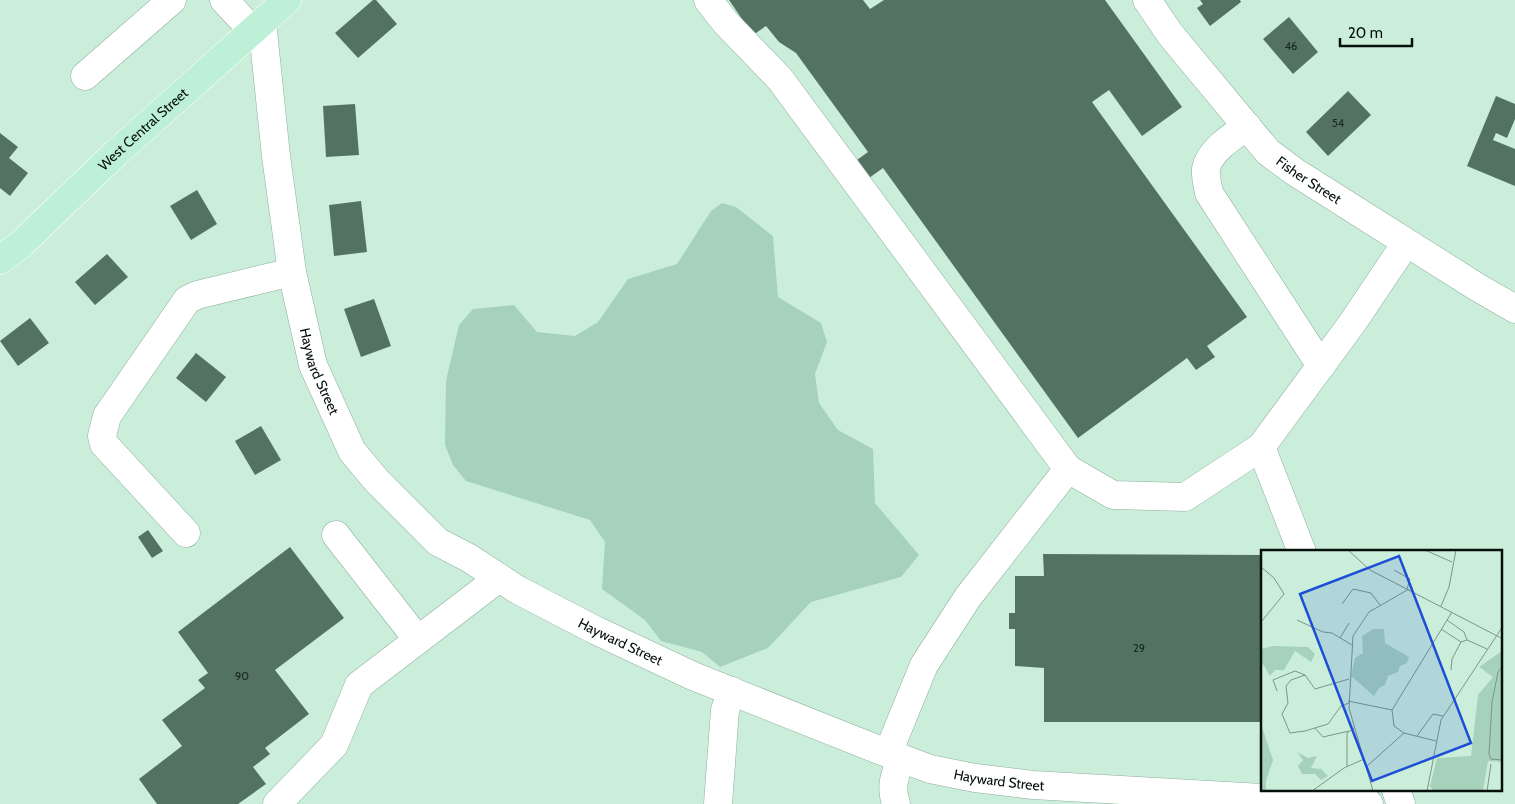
<svg xmlns="http://www.w3.org/2000/svg" width="1515" height="804" font-family="Cabin,sans-serif">
<style>
.green{fill:#a6d1ba}
.building{fill:#537262}
.lines{fill:none;stroke-linecap:round;stroke-linejoin:round}
.minor-casing{stroke:#8eaf9e;stroke-width:29}
.major-casing{stroke:#fff;stroke-width:29}
.minor{stroke:#fff;stroke-width:28}
.major{stroke:#bdf0d7;stroke-width:28}
.labels{text-anchor:middle;stroke-width:4;stroke-linejoin:round;paint-order:stroke}
.number-label{font-size:11px;fill:#182820}
.street-label{font-size:14px;fill:#05100a;stroke:#cbeedb}
.inset-road{fill:none;stroke:#7c9587;stroke-width:1}
.view{fill:#1d4ed8;fill-opacity:0.15;stroke:#1d4ed8;stroke-width:2.5}
.inset-edge{fill:none;stroke:#05100a;stroke-width:2.5}
</style>
<rect width="100%" height="100%" fill="#cbeedb"/>
<!-- green -->
<path class="green" d="M722,203L736,207L773,236L778,297L821,323L827,342L815,374L819,403L838,430L873,449L875,503L919,555L901,577L811,602L768,648L720,667L702,652L661,641L645,620L602,589L605,542L590,520L466,481L453,465L445,445L446,381L459,325L473,309L514,305L537,332L575,336L598,322L628,279L677,264L711,211Z"/>
<!-- building -->
<g class="building">
<path d="M373,0H376L397,24L358,58L335,33Z"/>
<path d="M729,0H863L870,9L884,0H1105L1182,107L1142,136L1109,90L1092,102L1247,317L1207,346L1215,357L1196,370L1187,358L1078,438L883,168L869,178L857,160L868,152L796,53L779,42L766,26L753,35Z"/>
<path d="M1200,0H1240L1241,2L1210,26L1197,8L1203,4Z"/>
<path d="M1289,17L1318,52L1293,74L1263,39Z"/>
<path d="M1348,91L1371,115L1328,156L1306,132Z"/>
<path d="M1496,96L1515,104V119L1507,138L1496,133L1493,140L1515,149V186L1467,166Z"/>
<path d="M355,104L359,155L326,157L323,106Z"/>
<path d="M0,133L18,147L9,158L28,173L10,196L0,188Z"/>
<path d="M197,190L217,224L191,240L170,206Z"/>
<path d="M361,201L367,252L334,256L329,205Z"/>
<path d="M107,254L128,277L95,305L75,282Z"/>
<path d="M374,299L391,346L361,357L344,309Z"/>
<path d="M30,318L49,343L18,366L0,341Z"/>
<path d="M196,353L226,377L206,402L176,378Z"/>
<path d="M261,426L281,460L255,475L235,441Z"/>
<path d="M148,530L163,551L152,558L138,537Z"/>
<path d="M290,547L344,618L275,670L309,714L265,748L270,754L253,767L266,784L238,804H157L139,779L182,746L162,720L205,688L198,680L208,673L178,632Z"/>
<path d="M1043,554L1262,555V722H1044V668L1015,666V629H1009V613H1015V576H1044Z"/>
</g>
<g class="lines">
<!-- minor casing -->
<g class="minor-casing">
<g id="minor">
<path d="M224,0L252,30"/>
<path d="M708,0L726,23L780,79L1068,469L968,597L924,665L888,753"/>
<path id="s1" d="M1147,0L1170,34L1268,152L1295,172L1477,287L1515,309"/>
<path id="s2" d="M262,22L276,156L292,272L313,365L352,451L377,481L438,542L469,558L518,590L595,630L693,676L874,748L930,769L975,778L1033,785L1369,804"/>
<path d="M85,76L172,0"/>
<path d="M1247,126C1233,136 1209,151 1206,169C1205,176 1208,186 1209,193L1321,366"/>
<path d="M1261,447L1302,552"/>
<path d="M1068,469L1113,495L1185,497L1261,447L1353,322L1406,243"/>
<path d="M186,533L104,444L102,436L107,416L187,300L197,295L292,272"/>
<path d="M336,535L418,640"/>
<path d="M1396,790L1401,804"/>
<path d="M277,804L334,745L359,685L499,578"/>
<path d="M718,804L725,710L732,691"/>
<path d="M896,804C890,785 895,776 901,758"/>
</g>
</g>
<!-- major casing -->
<g class="major-casing">
<g id="major">
<path id="s3" d="M0,260L21,244L116,153L287,0"/>
</g>
</g>
<!-- minor -->
<use href="#minor" class="minor"/>
<!-- major -->
<use href="#major" class="major"/>
</g>
<g class="labels">
<!-- number labels -->
<g class="number-label">
<text x="1291" y="50">46</text>
<text x="1338" y="127">54</text>
<text x="1139" y="652">29</text>
<text x="242" y="680">90</text>
</g>
<!-- street labels -->
<g class="street-label">
<text dy="5" stroke="none"><textPath href="#s3" startOffset="194">West Central Street</textPath></text>
<text dy="5" stroke="none"><textPath href="#s1" startOffset="244">Fisher Street</textPath></text>
<text dy="5" stroke="none"><textPath href="#s2" startOffset="355">Hayward Street</textPath></text>
<text dy="5" stroke="none"><textPath href="#s2" startOffset="775">Hayward Street</textPath></text>
<text dy="5" stroke="none"><textPath href="#s2" startOffset="1180">Hayward Street</textPath></text>
</g>
</g>
<!-- overview -->
<g transform="translate(1261 550)">
<rect width="241" height="241" fill="#cbeedb"/>
<path d="M112,79H123L124,93L148,107L146,113L139,116L137,122L127,126L124,135L118,138L113,146L90,126L94,108L102,103L101,86ZM12,96L47,97L54,104L50,112L34,101L23,120H14L9,126L0,111V99ZM241,101V212L227,211L222,241H173L169,236L176,208L210,206L217,145L232,127L218,117ZM0,174L12,210L5,231V241H0ZM36,202L47,208L56,206L50,218L60,219L67,226L60,230L54,224H41L37,216L42,210Z" fill="#a6d1ba"/>
<path class="inset-road" d="M87,0L109,20L242,89M164,0L191,12M0,17L13,28L23,44L0,72M133,20L149,29L146,39M81,54L92,39L110,43L119,55M180,56L188,37L195,0M36,70L62,82L71,83L91,95M186,70L203,82L206,90M180,79L200,92L206,90L226,99M79,88L88,73M242,116L237,122L231,152L228,204L230,209L242,210M190,120L191,109L200,92M16,141L12,130L34,121L44,125M87,151L131,160L191,62M88,153L80,156L67,174L44,181L29,183L21,164L27,153L25,136L30,130L44,125L54,139L88,129M131,160L133,176L143,183L175,191M54,178L62,187L88,181M156,186L172,164L182,166M86,216V183L93,178M105,217L143,183M51,241L83,218L103,209M112,241L88,158L92,86L108,62L148,39M166,241L180,170L242,76M226,241L230,214"/>
<path class="view" d="M138,6L210,193L111,231L39,44Z"/>
<rect width="241" height="241" class="inset-edge"/>
</g>
<!-- scale -->
<path d="M1340 38v8h72v-8" fill="none" stroke="#05100a" stroke-width="2.5"/>
<text x="1348" y="38" font-size="15" fill="#05100a" stroke="#cbeedb" stroke-width="4" paint-order="stroke">20 m</text>
</svg>
